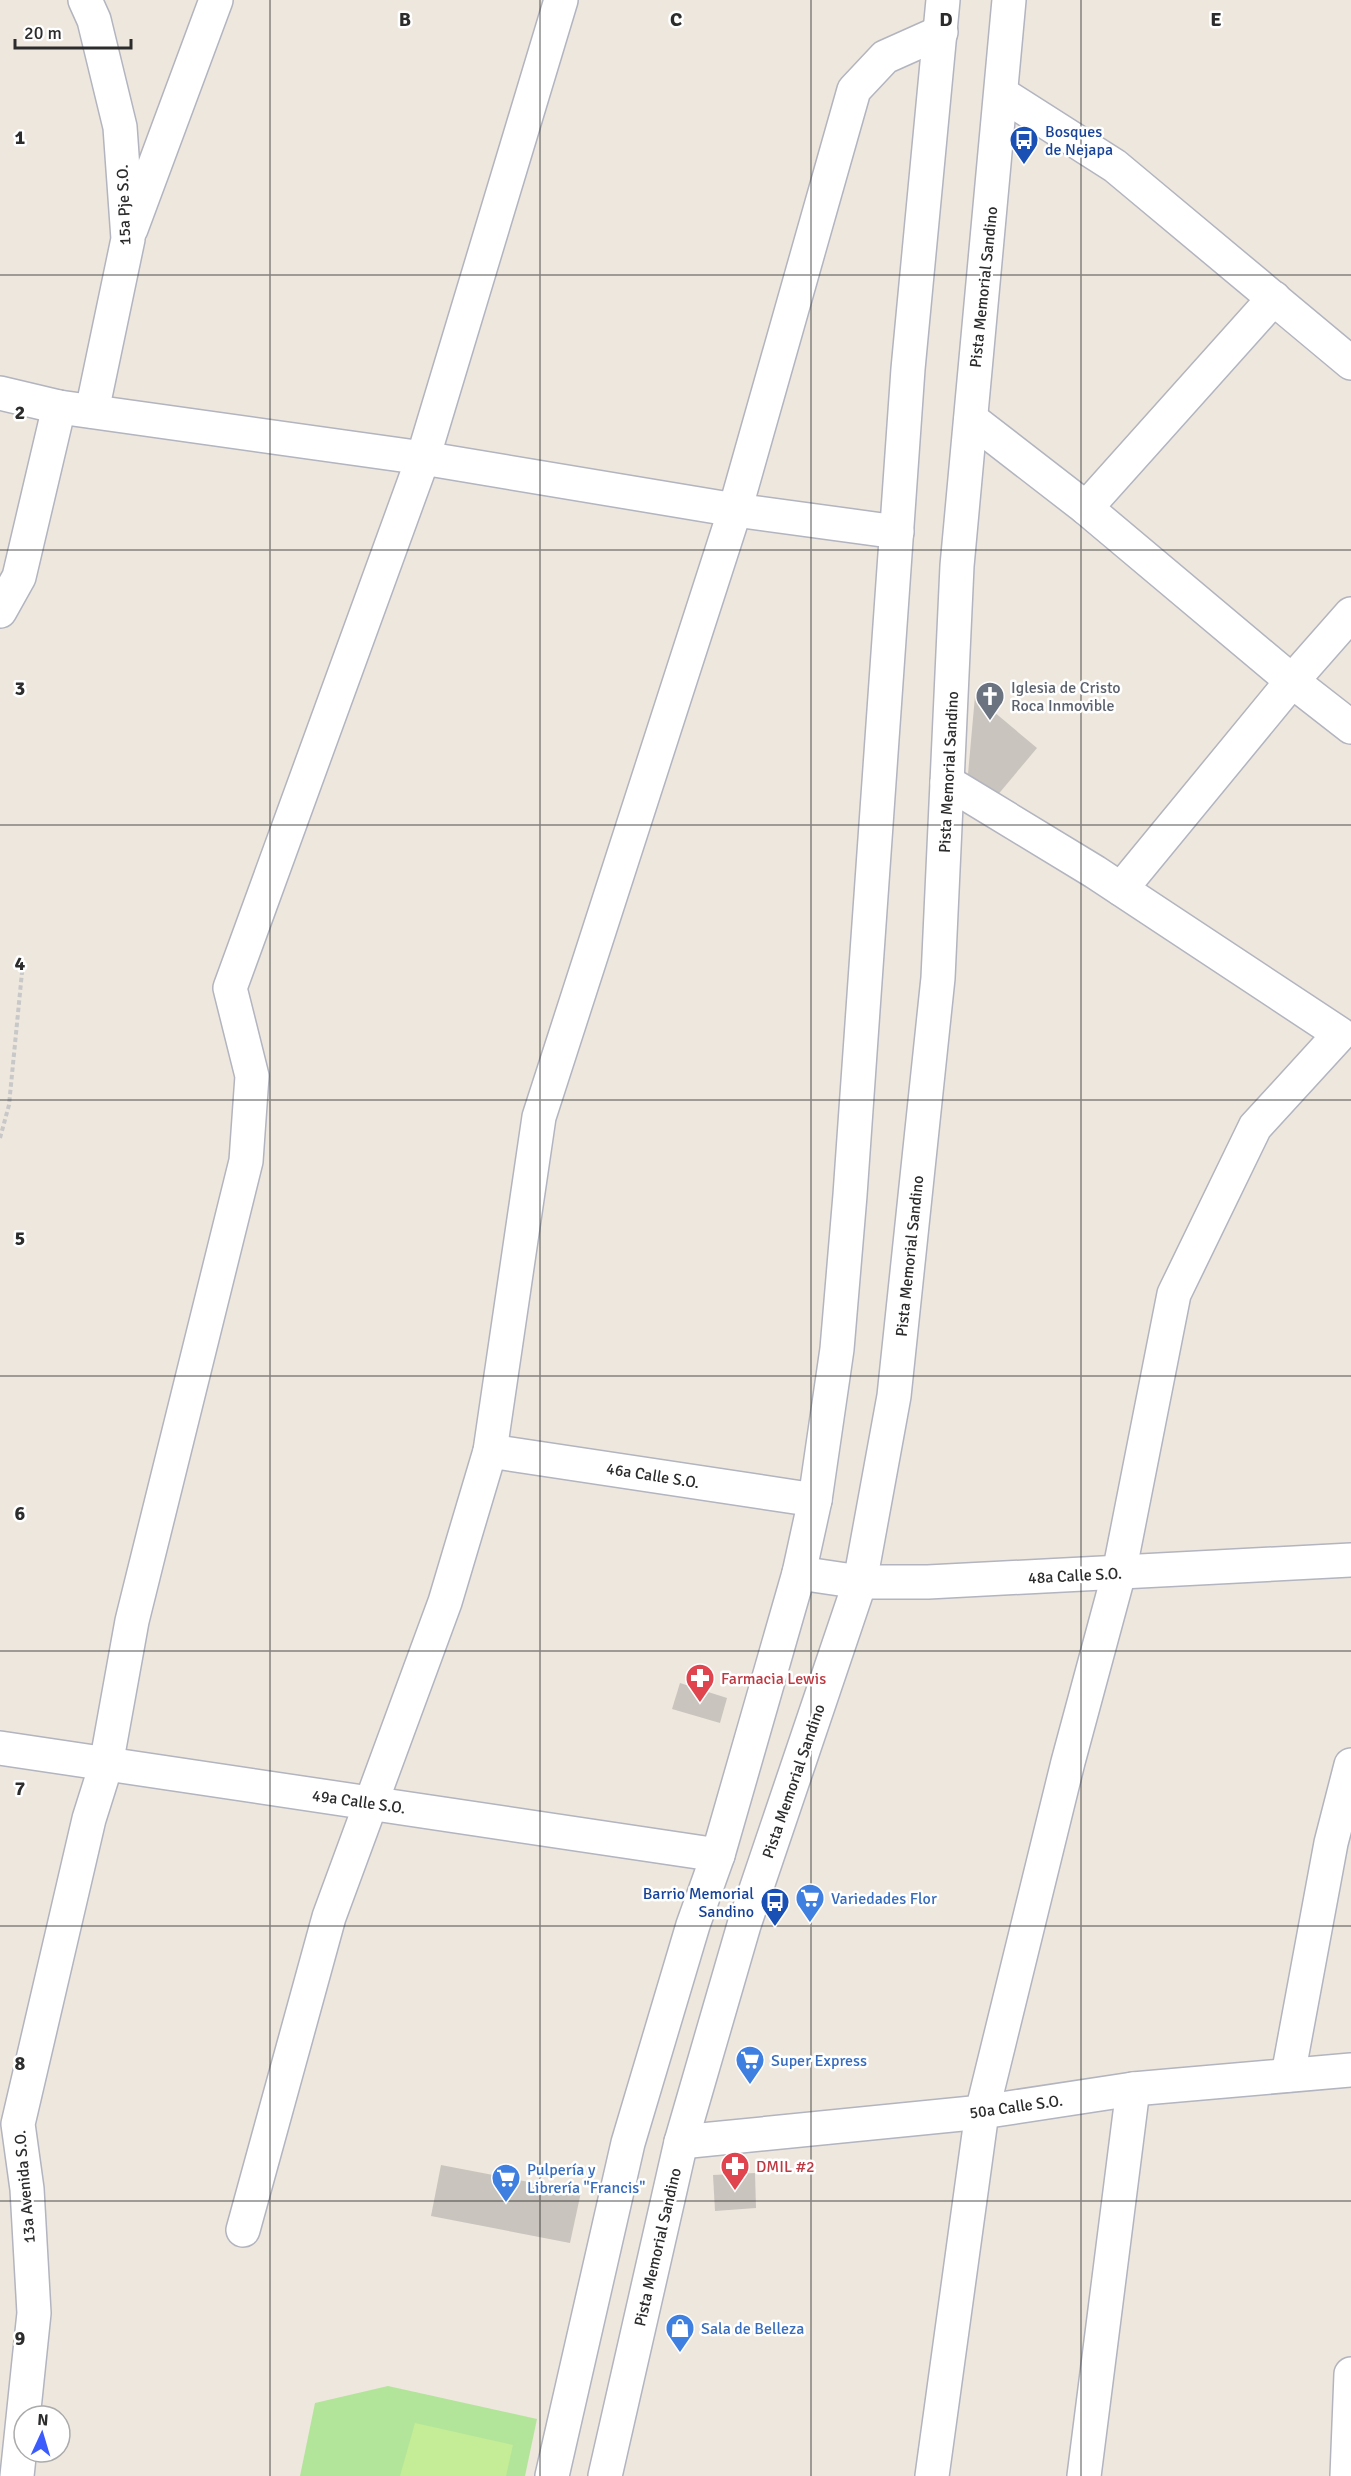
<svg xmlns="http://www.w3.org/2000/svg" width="1351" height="2476" font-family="Signika,sans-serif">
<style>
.green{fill:#b2e59a}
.pitch{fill:#c5ec96}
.building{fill:#c9c4bd}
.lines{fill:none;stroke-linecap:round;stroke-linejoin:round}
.minor-casing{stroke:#b2b4bf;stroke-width:36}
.tertiary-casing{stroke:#b2b4bf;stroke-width:36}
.secondary-casing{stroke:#b2b4bf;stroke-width:36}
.path{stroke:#c8c8c8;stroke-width:4;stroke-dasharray:4.5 3;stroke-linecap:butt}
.minor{stroke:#fff;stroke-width:33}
.tertiary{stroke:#fff;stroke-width:33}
.secondary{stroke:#fff;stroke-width:33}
.grid{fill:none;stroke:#2c2c2c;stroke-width:1.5;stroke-opacity:0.55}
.labels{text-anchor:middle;stroke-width:5;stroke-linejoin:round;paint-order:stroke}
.transit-label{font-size:16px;fill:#164399;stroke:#fff;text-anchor:start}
.street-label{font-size:16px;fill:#2c2c2c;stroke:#fff}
.worship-label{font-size:16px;fill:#5b616d;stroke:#fff;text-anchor:start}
.health-label{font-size:16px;fill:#be3a42;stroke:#fff;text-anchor:start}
.shop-label{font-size:16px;fill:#366cbe;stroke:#fff;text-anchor:start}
.grid-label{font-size:20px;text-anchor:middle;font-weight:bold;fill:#2c2c2c;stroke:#fff;stroke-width:5;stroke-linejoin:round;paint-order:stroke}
</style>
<rect width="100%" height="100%" fill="#eee7de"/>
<!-- green -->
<path class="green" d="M388,2386L537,2419L525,2476H300L315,2403Z"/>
<!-- pitch -->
<path class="pitch" d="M415,2423L513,2445L506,2476H400Z"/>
<!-- building -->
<g class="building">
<path d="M975,696L1037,748L996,797L968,774Z"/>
<path d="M680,1683L727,1698L720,1723L672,1709Z"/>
<path d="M441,2165L581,2192L570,2243L431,2216Z"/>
<path d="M755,2173L756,2208L715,2211L713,2175Z"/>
</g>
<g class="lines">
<!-- minor casing -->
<g class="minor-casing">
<g id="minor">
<path d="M85,0L94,20L120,127L128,239L92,411"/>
<path d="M1002,94L1115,166L1351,363"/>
<path d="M131,229L216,0"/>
<path d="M971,419L1086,508L1292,681L1351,727"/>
<path d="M1086,508L1274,298"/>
<path d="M0,611L19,577L59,407"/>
<path d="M1121,889L1292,681L1351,614"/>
<path d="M490,1451L815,1500"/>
<path d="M799,1573L860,1582H928L1351,1560"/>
<path d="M0,1748L718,1855"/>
<path d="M1288,2075L1331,1843L1351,1765"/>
<path d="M681,2142L982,2112L1133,2089L1351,2070"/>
<path d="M243,2230L329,1917L445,1602L490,1451L539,1117L735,510L854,90L885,57L941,32"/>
<path d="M17,2476L34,2313L27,2189L18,2124L89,1819L106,1765L132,1621L246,1161L252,1076L230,988L423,458L561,0"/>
<path d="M932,2476L982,2112L1068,1762L1119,1573L1174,1294L1255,1127L1340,1034L1095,872L947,782"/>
<path d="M1084,2476L1133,2089"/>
<path d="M1347,2476L1351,2374"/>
</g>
</g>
<!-- tertiary casing -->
<g class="tertiary-casing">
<path id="tertiary" d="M0,393L59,407L423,458L735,510L897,532"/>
</g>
<!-- secondary casing -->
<g class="secondary-casing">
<g id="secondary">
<path d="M552,2476L628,2143L693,1925L718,1855L799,1573L815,1500L837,1349L850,1195L908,369L943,0"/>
<path d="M605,2476L681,2142L744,1925L860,1582L894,1396L938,978L957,566L1009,0"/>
</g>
</g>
<!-- path -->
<path class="path" d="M0,1138L9,1105L23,962"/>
<!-- minor -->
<use href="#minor" class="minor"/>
<!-- tertiary -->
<use href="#tertiary" class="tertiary"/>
<!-- secondary -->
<use href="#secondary" class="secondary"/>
</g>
<!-- grid -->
<path class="grid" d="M270,0V2476M540,0V2476M811,0V2476M1081,0V2476M0,275H1351M0,550H1351M0,825H1351M0,1100H1351M0,1376H1351M0,1651H1351M0,1926H1351M0,2201H1351"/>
<!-- icons -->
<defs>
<g id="bus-pin" transform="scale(1.5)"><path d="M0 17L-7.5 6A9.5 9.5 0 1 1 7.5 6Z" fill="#1a4fb4" stroke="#fff"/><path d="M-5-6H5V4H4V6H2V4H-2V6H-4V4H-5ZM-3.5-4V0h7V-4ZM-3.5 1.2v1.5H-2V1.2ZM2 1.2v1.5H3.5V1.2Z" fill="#fff"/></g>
<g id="church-pin" transform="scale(1.5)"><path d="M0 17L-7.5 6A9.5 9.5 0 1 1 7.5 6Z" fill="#6b7280" stroke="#fff"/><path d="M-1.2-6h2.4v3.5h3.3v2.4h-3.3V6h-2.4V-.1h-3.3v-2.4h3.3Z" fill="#fff"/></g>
<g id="pharmacy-pin" transform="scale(1.5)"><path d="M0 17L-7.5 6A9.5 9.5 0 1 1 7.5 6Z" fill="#e0444e" stroke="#fff"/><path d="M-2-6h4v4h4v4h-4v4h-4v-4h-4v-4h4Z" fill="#fff"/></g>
<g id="supermarket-pin" transform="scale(1.5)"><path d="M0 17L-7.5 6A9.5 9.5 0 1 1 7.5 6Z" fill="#3f7fe0" stroke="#fff"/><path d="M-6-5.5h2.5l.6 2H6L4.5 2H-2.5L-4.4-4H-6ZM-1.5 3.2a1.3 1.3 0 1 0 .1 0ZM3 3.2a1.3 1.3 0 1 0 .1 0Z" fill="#fff"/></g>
<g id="shop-pin" transform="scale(1.5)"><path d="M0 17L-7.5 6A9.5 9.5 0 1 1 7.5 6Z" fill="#3f7fe0" stroke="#fff"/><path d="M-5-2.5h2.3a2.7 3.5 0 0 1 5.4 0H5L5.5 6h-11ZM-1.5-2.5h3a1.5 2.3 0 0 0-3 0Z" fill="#fff"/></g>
</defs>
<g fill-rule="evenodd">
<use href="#bus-pin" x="1024" y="140"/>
<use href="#church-pin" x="990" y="696"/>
<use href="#pharmacy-pin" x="700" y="1678"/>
<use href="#supermarket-pin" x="810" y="1898"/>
<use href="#bus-pin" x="775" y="1902"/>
<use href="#supermarket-pin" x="750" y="2060"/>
<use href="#pharmacy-pin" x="735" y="2166"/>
<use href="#supermarket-pin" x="506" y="2178"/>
<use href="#shop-pin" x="680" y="2328"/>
</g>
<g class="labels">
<!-- transit labels -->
<g class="transit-label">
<text x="1045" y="137">Bosques<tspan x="1045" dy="18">de Nejapa</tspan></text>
<text x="754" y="1899" text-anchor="end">Barrio Memorial<tspan x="754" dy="18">Sandino</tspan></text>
</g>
<!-- street labels -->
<g class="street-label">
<text transform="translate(123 205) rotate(-92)" y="6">15a Pje S.O.</text>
<text transform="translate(983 287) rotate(-84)" y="6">Pista Memorial Sandino</text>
<text transform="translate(948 772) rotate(-87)" y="6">Pista Memorial Sandino</text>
<text transform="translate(909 1256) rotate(-84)" y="6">Pista Memorial Sandino</text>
<text transform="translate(653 1475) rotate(9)" y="6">46a Calle S.O.</text>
<text transform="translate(1075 1575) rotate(-3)" y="6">48a Calle S.O.</text>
<text transform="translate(793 1781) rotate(-71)" y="6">Pista Memorial Sandino</text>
<text transform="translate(359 1801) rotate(8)" y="6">49a Calle S.O.</text>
<text transform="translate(1016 2106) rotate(-8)" y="6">50a Calle S.O.</text>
<text transform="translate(24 2187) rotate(-95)" y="6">13a Avenida S.O.</text>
<text transform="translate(657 2247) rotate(-77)" y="6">Pista Memorial Sandino</text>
</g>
<!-- worship labels -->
<g class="worship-label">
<text x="1011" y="693">Iglesia de Cristo<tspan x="1011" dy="18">Roca Inmovible</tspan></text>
</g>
<!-- health labels -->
<g class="health-label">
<text x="721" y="1684">Farmacia Lewis</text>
<text x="756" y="2172">DMIL #2</text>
</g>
<!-- shop labels -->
<g class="shop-label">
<text x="831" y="1904">Variedades Flor</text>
<text x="771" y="2066">Super Express</text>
<text x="527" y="2175">Pulpería y<tspan x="527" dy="18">Librería "Francis"</tspan></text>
<text x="701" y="2334">Sala de Belleza</text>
</g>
</g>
<g class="grid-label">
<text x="405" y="26">B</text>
<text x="676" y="26">C</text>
<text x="946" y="26">D</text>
<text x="1216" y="26">E</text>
<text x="20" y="144">1</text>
<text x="20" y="419">2</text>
<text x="20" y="695">3</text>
<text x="20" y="970">4</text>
<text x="20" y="1245">5</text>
<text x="20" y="1520">6</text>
<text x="20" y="1795">7</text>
<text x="20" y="2070">8</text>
<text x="20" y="2345">9</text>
</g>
<!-- north arrow -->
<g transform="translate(42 2434) rotate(4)"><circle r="28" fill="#ffffff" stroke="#ababab" stroke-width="1.5"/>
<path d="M0-4.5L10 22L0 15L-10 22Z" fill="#3c5bfd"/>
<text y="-9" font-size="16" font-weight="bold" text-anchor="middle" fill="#2c2c2c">N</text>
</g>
<!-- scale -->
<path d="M15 39v9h116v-9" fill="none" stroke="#2c2c2c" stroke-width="3"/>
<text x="24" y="39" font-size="18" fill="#2c2c2c" stroke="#ffffff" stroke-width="4.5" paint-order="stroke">20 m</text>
</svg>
